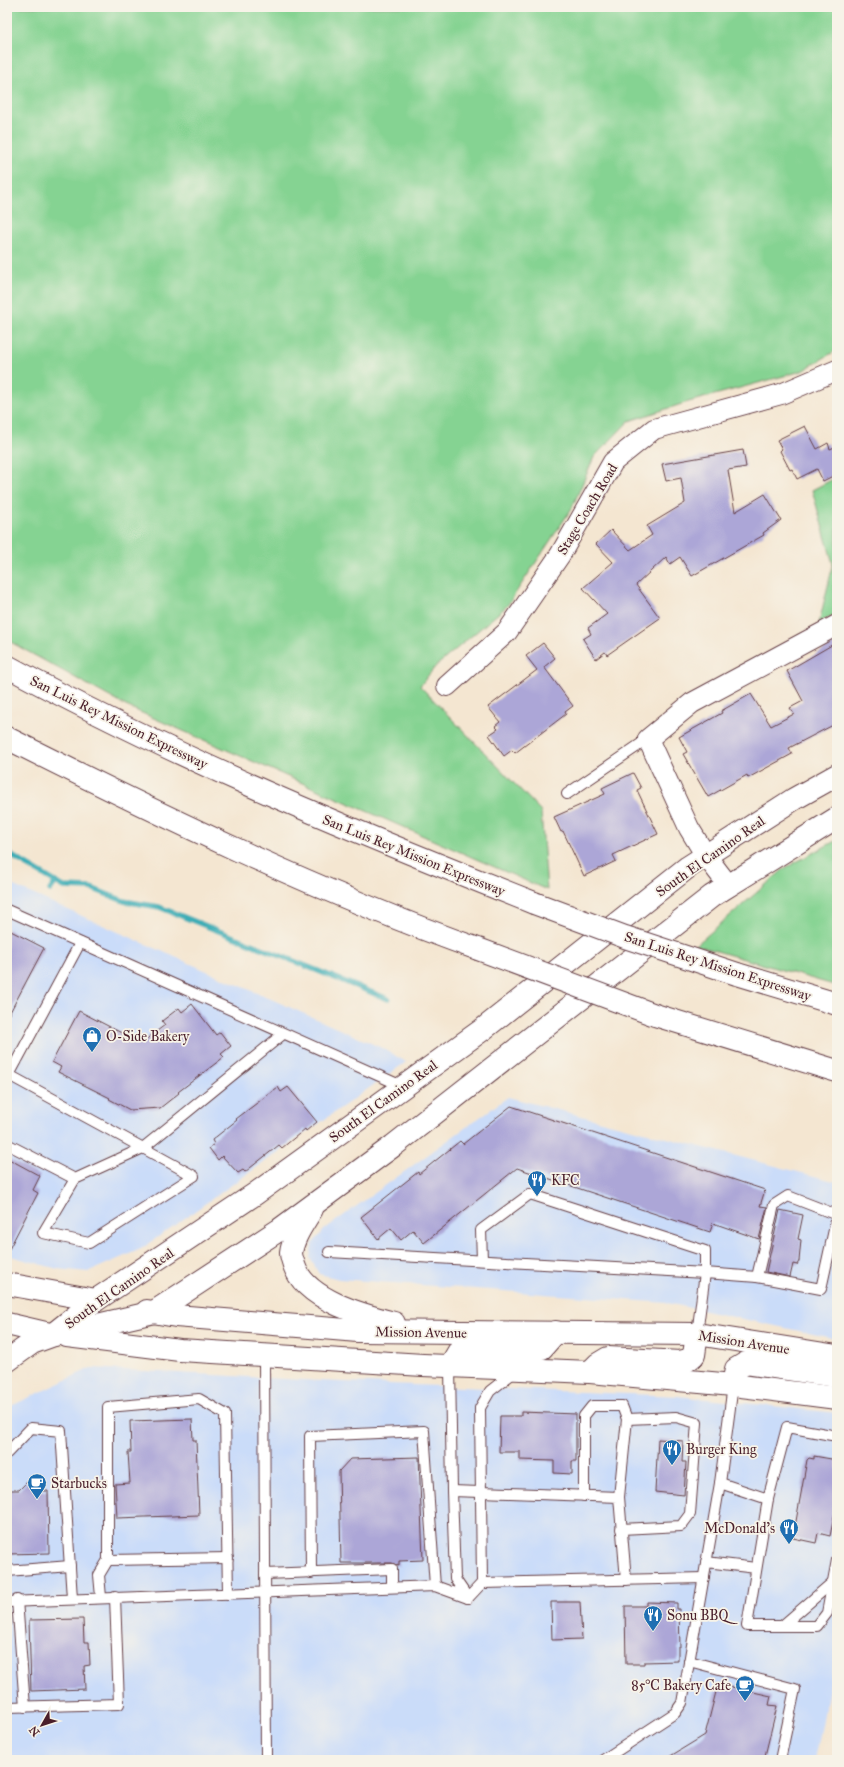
<svg xmlns="http://www.w3.org/2000/svg" width="844" height="1767" font-family="'IM FELL Great Primer',serif">
<style>
.built{fill:#cadcf9}
.green{fill:#85d392;stroke:#68795e}
.lines{fill:none;stroke-linecap:round;stroke-linejoin:round}
.stream{stroke:#3cadb6;stroke-width:5.5}
.building{fill:#aca6d7}
.service-casing{stroke:#643d44;stroke-width:12}
.minor-casing{stroke:#643d44;stroke-width:22}
.secondary-casing{stroke:#643d44;stroke-width:24}
.primary-casing{stroke:#643d44;stroke-width:24}
.trunk-casing{stroke:#643d44;stroke-width:24}
.service{stroke:#fff;stroke-width:10}
.minor{stroke:#fff;stroke-width:20}
.secondary{stroke:#fff;stroke-width:22}
.primary{stroke:#fff;stroke-width:22}
.trunk{stroke:#fff;stroke-width:22}
.trunk-bridge-casing{stroke:#643d44;stroke-width:24;stroke-linecap:butt}
.trunk-bridge{stroke:#fff;stroke-width:22}
.labels{text-anchor:middle;stroke-width:3.5;stroke-linejoin:round;paint-order:stroke}
.street-label{font-size:14px;fill:#4a1f2b;stroke:#f7f3e8}
.poi-label{font-size:14px;fill:#4a1f2b;stroke:#f7f3e8;text-anchor:start}
</style>
<rect width="100%" height="100%" fill="#f7f3e8"/>
<filter id="ink" filterUnits="userSpaceOnUse"><feTurbulence type="fractalNoise" baseFrequency=".025" numOctaves="2"/><feDisplacementMap in="SourceGraphic" scale="8" xChannelSelector="R" yChannelSelector="G"/><feConvolveMatrix kernelMatrix="1 2 1 2 8 2 1 2 1" color-interpolation-filters="sRGB"/></filter>
<filter id="wash" filterUnits="userSpaceOnUse"><feTurbulence type="fractalNoise" baseFrequency=".012" numOctaves="4" result="noise"/><feDisplacementMap in="SourceGraphic" scale="16" xChannelSelector="R" yChannelSelector="G"/><feGaussianBlur stdDeviation="0.9" result="paint"/><feColorMatrix in="noise" values="0 0 0 0 0 0 0 0 0 0 0 0 0 0 0 0 0 1.4 0 .05"/><feComposite in="paint" operator="in"/></filter>
<g filter="url(#wash)">
<rect width="100%" height="100%" fill="#f4e6d1"/>
<!-- built -->
<g class="built">
<path d="M7,883L382,1048L406,1062L141,1249L88,1272L58,1269L7,1255Z"/>
<path d="M508,1097L837,1182V1339L667,1303L339,1279L319,1274L310,1258L312,1244L325,1229Z"/>
<path d="M91,1368L319,1381L678,1396L837,1413V1650L815,1760H7V1408Z"/>
</g>
<!-- green -->
<g class="green">
<path d="M7,7H837V350L802,371L685,403L629,421L594,457L572,508L507,606L435,667L420,686L541,811L547,890L126,706L7,640Z"/>
<path d="M837,477V613L819,623L833,564L812,490Z"/>
<path d="M837,840V986L696,945L785,868Z"/>
</g>
<g class="lines">
<!-- stream -->
<g class="stream">
<path d="M7,853L64,887L91,888L124,901L159,907L388,999"/>
<path d="M50,890L55,883"/>
</g>
</g>
<g id="blocks">
<!-- building -->
<g class="building">
<path d="M805,426L817,449L828,443L830,449L837,446V474L823,481L817,469L797,479L792,469L790,470L780,451L782,449L777,440Z"/>
<path d="M743,450L746,467L728,470L735,512L765,494L781,520L763,533L764,535L692,576L680,557L670,564L666,557L636,585L660,618L607,655L605,652L596,659L583,639L591,634L588,628L607,614L583,588L613,562L596,544L611,530L630,550L652,535L647,526L685,503L681,478L666,481L662,464Z"/>
<path d="M837,642V723L789,748L792,754L748,778L747,775L708,797L683,754L687,752L679,737L722,713L721,711L751,694L771,726L794,714L790,708L803,701L787,671Z"/>
<path d="M543,643L555,658L544,667L573,706L565,712L566,714L515,753L512,750L504,756L489,735L498,729L495,726L500,722L488,707L537,670L526,656Z"/>
<path d="M633,773L641,788L637,790L658,834L613,855L616,861L584,876L563,831L561,832L554,817L605,794L602,788Z"/>
<path d="M7,929L44,948L7,1018Z"/>
<path d="M192,1004L216,1035L220,1032L231,1046L221,1054L224,1057L178,1092L179,1093L160,1108L130,1110L109,1099L110,1098L58,1072L61,1067L52,1062L79,1011L141,1043L165,1025L162,1021L179,1008L182,1012Z"/>
<path d="M278,1087L281,1092L288,1087L317,1122L306,1131L305,1129L282,1148L279,1145L245,1172L243,1170L238,1173L222,1156L218,1160L209,1148L214,1144L212,1140L237,1120L236,1119Z"/>
<path d="M511,1106L765,1190L760,1206L767,1207L759,1239L713,1223L710,1232L517,1168L424,1243L413,1230L401,1240L391,1228L378,1239L361,1217L418,1172L419,1174L460,1141L463,1144Z"/>
<path d="M7,1158L40,1176L33,1190L38,1193L7,1253Z"/>
<path d="M780,1210L803,1215L798,1239L801,1240L799,1261L797,1265L793,1264L790,1277L766,1272Z"/>
<path d="M521,1412L576,1414V1461H572V1474L554,1473V1461L520,1460V1452H499L500,1416H521Z"/>
<path d="M192,1419L193,1440H196L199,1515L117,1518L115,1484L130,1483L128,1452H131L130,1421Z"/>
<path d="M658,1439L683,1441L682,1462H686L684,1495L655,1492Z"/>
<path d="M814,1456L837,1460V1502L830,1536L818,1533L816,1543L793,1538L807,1460L809,1458L814,1459Z"/>
<path d="M419,1457L423,1560L399,1561V1566L392,1563H341L339,1471L350,1459Z"/>
<path d="M31,1478L43,1491H48L49,1553L7,1554V1490H19Z"/>
<path d="M551,1602H580L582,1639L552,1640Z"/>
<path d="M647,1602L677,1603V1609H679L680,1647H678V1661L644,1662V1664H626L625,1606H647Z"/>
<path d="M83,1619L84,1642H89L90,1665L84,1666L85,1689L31,1691L29,1620Z"/>
<path d="M718,1684L771,1696L769,1705L777,1706L764,1760H664L705,1735Z"/>
</g>
</g>
</g>
<g filter="url(#ink)">
<use href="#blocks" fill-opacity="0" stroke="#643d44" stroke-width="1"/>
<g class="lines">
<!-- service casing -->
<g class="service-casing">
<g id="service">
<path d="M567,794L648,739"/>
<path d="M7,910L402,1086"/>
<path d="M9,1075L143,1148L283,1034"/>
<path d="M7,1079L80,943"/>
<path d="M7,1144L75,1179"/>
<path d="M143,1148L194,1176L89,1243L43,1233L75,1179Z"/>
<path d="M329,1252L705,1273L697,1334"/>
<path d="M482,1260L481,1230L530,1194L705,1251V1273L757,1277L821,1289L837,1216"/>
<path d="M757,1277L774,1205L788,1196L837,1215"/>
<path d="M264,1355L266,1760"/>
<path d="M450,1366L452,1491L455,1579L468,1598"/>
<path d="M837,1436L787,1427L768,1499L747,1626H817L827,1613L837,1560"/>
<path d="M7,1453L31,1428L61,1431L72,1598"/>
<path d="M720,1483L768,1499"/>
<path d="M452,1491L619,1497L626,1580"/>
<path d="M584,1496V1416L592,1406H622L627,1419L619,1497"/>
<path d="M621,1529L681,1526L690,1514L697,1423L676,1417L627,1419"/>
<path d="M108,1560L228,1558"/>
<path d="M706,1562L756,1568"/>
<path d="M7,1571L70,1566"/>
<path d="M311,1573L310,1436L424,1431L435,1586"/>
<path d="M265,1574L392,1569V1587"/>
<path d="M482,1583L480,1408L490,1391L513,1373"/>
<path d="M101,1597L99,1575L108,1560V1407L199,1399L225,1414L228,1594"/>
<path d="M17,1600L25,1707"/>
<path d="M7,1602L435,1586L468,1598L482,1583L704,1578"/>
<path d="M782,1626L833,1582"/>
<path d="M689,1661L795,1689L780,1760"/>
<path d="M7,1707L119,1704L115,1597"/>
<path d="M603,1760L675,1713L682,1703L720,1483L733,1385"/>
</g>
</g>
<!-- minor casing -->
<g class="minor-casing">
<g id="minor">
<path d="M447,686L507,632L560,555L613,462L654,429L781,394L837,370"/>
<path d="M729,886L706,856L689,828L648,739L692,703L837,625"/>
</g>
</g>
<!-- secondary casing -->
<g class="secondary-casing">
<g id="secondary">
<path d="M7,1284L96,1300"/>
<path d="M7,1324L54,1335"/>
</g>
</g>
<!-- primary casing -->
<g class="primary-casing">
<g id="primary">
<path d="M312,1209C304,1223 293,1237 291,1253C291,1257 293,1261 294,1265C305,1300 363,1315 394,1323"/>
<path d="M147,1311L176,1316L358,1331L697,1334L837,1356"/>
<path d="M57,1331L96,1300L255,1194L482,1030L688,867L794,799L837,775"/>
<path d="M67,1336L180,1350L423,1365L590,1372L733,1385L837,1398"/>
<path d="M7,1361L32,1343L54,1335L154,1312L279,1230L393,1146L712,896L837,818"/>
<path d="M450,1366L460,1349L542,1348L556,1332"/>
<path d="M590,1372L598,1364L608,1358L680,1362L688,1360L694,1355L697,1334"/>
<path d="M733,1385L736,1369L746,1363L837,1376"/>
</g>
</g>
<!-- trunk casing -->
<g class="trunk-casing">
<g id="trunk">
<path d="M7,666C177,759 355,832 534,903"/>
<path d="M7,738C160,815 316,891 478,949"/>
<path d="M737,974L837,1004"/>
<path d="M655,1015L837,1071"/>
</g>
</g>
<!-- service -->
<use href="#service" class="service"/>
<!-- minor -->
<use href="#minor" class="minor"/>
<!-- secondary -->
<use href="#secondary" class="secondary"/>
<!-- primary -->
<use href="#primary" class="primary"/>
<!-- trunk -->
<use href="#trunk" class="trunk"/>
<!-- trunk-bridge casing -->
<g class="trunk-bridge-casing">
<g id="trunk-bridge">
<path d="M534,903L625,937L737,974"/>
<path d="M478,949L655,1015"/>
</g>
</g>
<!-- trunk-bridge -->
<use href="#trunk-bridge" class="trunk-bridge"/>
</g>
</g>
<!-- icons -->
<defs>
<g id="shop-pin" transform="scale(1)"><path d="M0 17L-7.5 6A9.5 9.5 0 1 1 7.5 6Z" fill="#1f6fb2" stroke="#f7f3e8"/><path d="M-5-2.5h2.3a2.7 3.5 0 0 1 5.4 0H5L5.5 6h-11ZM-1.5-2.5h3a1.5 2.3 0 0 0-3 0Z" fill="#fff"/></g>
<g id="restaurant-pin" transform="scale(1)"><path d="M0 17L-7.5 6A9.5 9.5 0 1 1 7.5 6Z" fill="#1f6fb2" stroke="#f7f3e8"/><path d="M-5-6h1v4h1v-4h1v4h1v-4h1v5L-1.5 .5V6h-2V.5L-5-1ZM5-6V6H3V1.5H1.5Q1.5-4 5-6Z" fill="#fff"/></g>
<g id="cafe-pin" transform="scale(1)"><path d="M0 17L-7.5 6A9.5 9.5 0 1 1 7.5 6Z" fill="#1f6fb2" stroke="#f7f3e8"/><path d="M-5.5-4.5H6V0H3Q3 3.5 0 3.5H-2.5Q-5.5 3.5-5.5 0ZM3-3.2v2h1.7v-2ZM-6 4.5H4V6H-6Z" fill="#fff"/></g>
</defs>
<g fill-rule="evenodd">
<use href="#shop-pin" x="92" y="1036"/>
<use href="#restaurant-pin" x="537" y="1180"/>
<use href="#restaurant-pin" x="672" y="1449"/>
<use href="#cafe-pin" x="37" y="1483"/>
<use href="#restaurant-pin" x="789" y="1528"/>
<use href="#restaurant-pin" x="653" y="1615"/>
<use href="#cafe-pin" x="745" y="1685"/>
</g>
<g class="labels">
<!-- street labels -->
<g class="street-label">
<text transform="translate(587 509) rotate(-59)" y="5">Stage Coach Road</text>
<text transform="translate(119 722) rotate(26)" y="5">San Luis Rey Mission Expressway</text>
<text transform="translate(414 855) rotate(22)" y="5">San Luis Rey Mission Expressway</text>
<text transform="translate(710 856) rotate(-35)" y="5">South El Camino Real</text>
<text transform="translate(718 966) rotate(18)" y="5">San Luis Rey Mission Expressway</text>
<text transform="translate(383 1101) rotate(-36)" y="5">South El Camino Real</text>
<text transform="translate(119 1288) rotate(-35)" y="5">South El Camino Real</text>
<text transform="translate(421 1332) rotate(1)" y="5">Mission Avenue</text>
<text transform="translate(744 1342) rotate(9)" y="5">Mission Avenue</text>
</g>
<!-- poi labels -->
<g class="poi-label">
<text x="106" y="1041">O-Side Bakery</text>
<text x="551" y="1185">KFC</text>
<text x="686" y="1454">Burger King</text>
<text x="51" y="1488">Starbucks</text>
<text x="775" y="1533" text-anchor="end">McDonald's</text>
<text x="667" y="1620">Sonu BBQ</text>
<text x="731" y="1690" text-anchor="end">85°C Bakery Cafe</text>
</g>
</g>
<!-- margin -->
<rect width="844" height="1767" fill="none" stroke="#f7f3e8" stroke-width="24"/>
<!-- north arrow -->
<g transform="translate(42 1725) rotate(231)" stroke="#f7f3e8" stroke-width="3" paint-order="stroke">
<path d="M0-3L7 15L0 10L-7 15Z" fill="#4a1f2b"/>
<text y="-6" font-size="11" font-weight="bold" text-anchor="middle" fill="#4a1f2b">N</text>
</g>
</svg>
